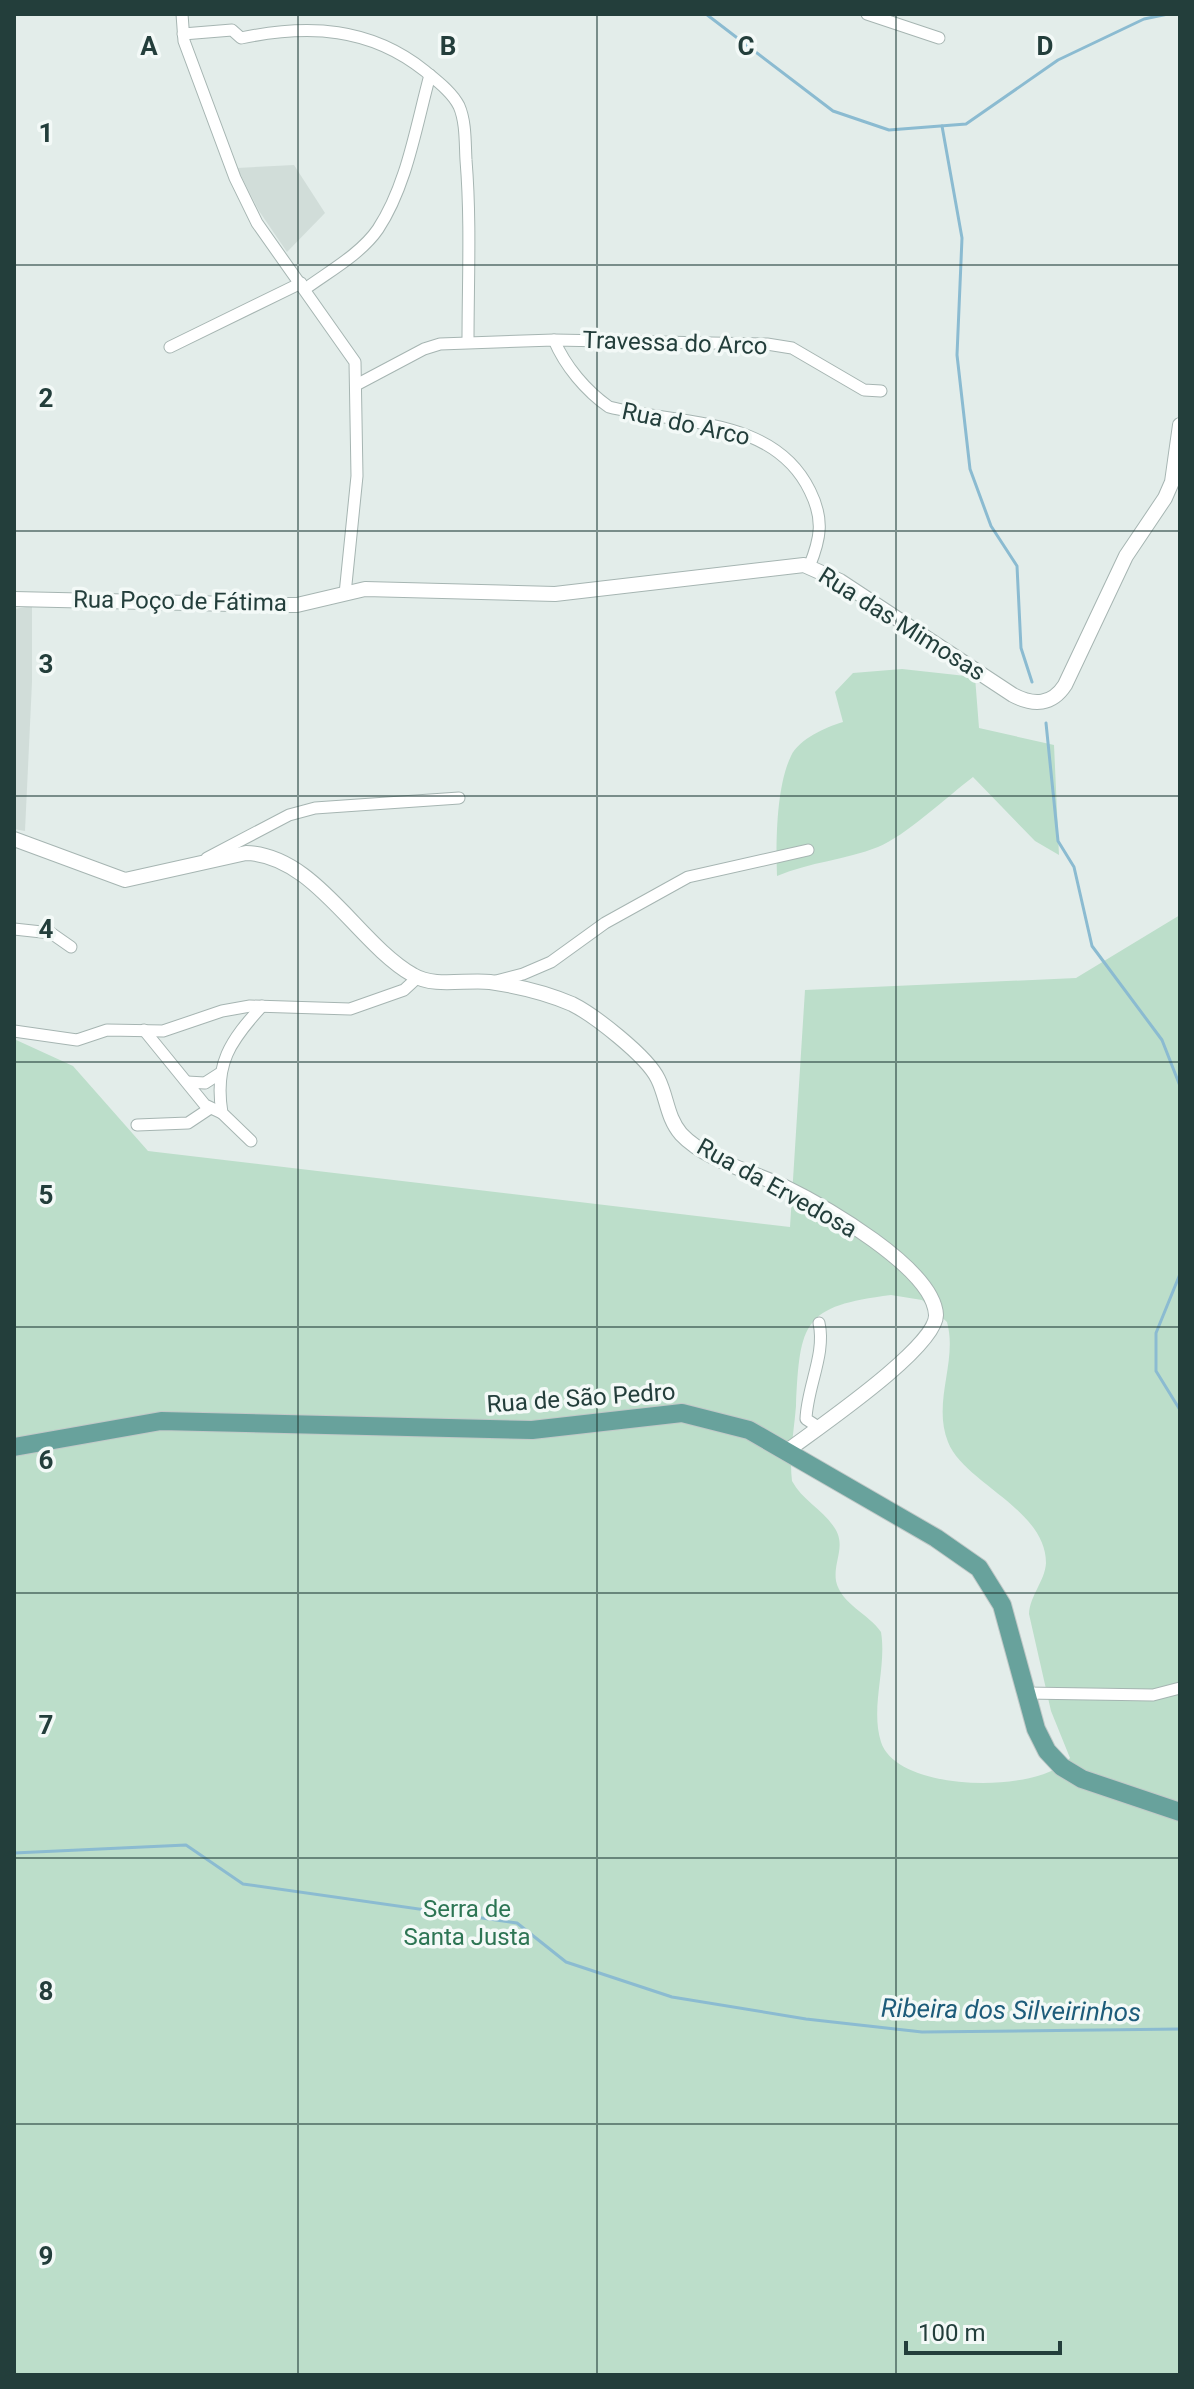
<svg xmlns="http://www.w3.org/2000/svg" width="1194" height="2389" font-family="Roboto,sans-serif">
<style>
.built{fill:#d1ddd9}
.green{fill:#bcdeca;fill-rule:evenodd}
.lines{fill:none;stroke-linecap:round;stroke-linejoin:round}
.stream{stroke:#8bbbd1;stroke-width:3}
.minor-casing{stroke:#a6b5b2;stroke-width:13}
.tertiary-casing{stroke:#a6b5b2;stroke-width:16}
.primary-casing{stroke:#c1c9c8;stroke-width:20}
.minor{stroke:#fff;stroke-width:11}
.tertiary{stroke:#fff;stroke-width:14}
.primary{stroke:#68a29c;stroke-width:18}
.grid{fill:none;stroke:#233e3b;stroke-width:2;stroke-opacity:0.55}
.labels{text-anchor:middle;stroke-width:7;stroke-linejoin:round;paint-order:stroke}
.street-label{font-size:24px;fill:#233e3b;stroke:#f3f9f7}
.park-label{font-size:24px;fill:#2d7554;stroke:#f3f9f7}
.water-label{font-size:26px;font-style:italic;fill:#1d5c7a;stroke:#f3f9f7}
.grid-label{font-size:26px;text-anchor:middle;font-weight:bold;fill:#233e3b;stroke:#f3f9f7;stroke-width:7;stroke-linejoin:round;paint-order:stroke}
</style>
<rect width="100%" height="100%" fill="#e3edea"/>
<!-- built -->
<g class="built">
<path d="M294,165L325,213L287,252L259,211L237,168Z"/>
<path d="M32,606V682L25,831L14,829V609Z"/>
</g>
<!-- green -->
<g class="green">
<path d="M902,669L975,677L979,728L1054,745L1059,855L1035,841L973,777C949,795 904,837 878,847C845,860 810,862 777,876C776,843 776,787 791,756C799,739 826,727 843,722L835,692L853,673Z"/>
<path d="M1180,915V2375H14V1039L73,1066L148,1151L790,1227L805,990L1076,978ZM891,1295L922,1300L947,1322C958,1361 932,1402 948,1442C964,1483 1046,1509 1046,1563C1045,1581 1030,1595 1029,1614L1051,1711L1070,1758C1041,1794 897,1793 881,1742C870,1707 887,1668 881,1632C869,1614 841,1604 836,1581C833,1561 847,1546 834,1527C822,1509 802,1500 792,1481C789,1457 794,1431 796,1406C800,1322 803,1306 891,1295Z"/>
</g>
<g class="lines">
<!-- stream -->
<g class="stream">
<path d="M706,14L833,111L889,130L966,124L1058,60L1144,19L1168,14"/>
<path d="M942,126L962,238L957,355L970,469L991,526L1017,566L1021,648L1032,682"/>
<path d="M1046,723L1058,841L1074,867L1092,946L1162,1040L1180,1086"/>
<path d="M1180,1274L1156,1333V1371L1180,1410"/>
<path d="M14,1853L186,1845L243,1884L517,1923L566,1962L672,1997L806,2019L922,2032L1180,2029"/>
</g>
<!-- minor casing -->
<g class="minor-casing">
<g id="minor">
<path d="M182,14L184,41L235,178L257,223L355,362L357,476L345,594"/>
<path d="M867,14L939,38"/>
<path d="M183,34L232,30L241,38C309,24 370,27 425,71C437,81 452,92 459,106C466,122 465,143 466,160C471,221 468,281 468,342"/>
<path d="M305,289C328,272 361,254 378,229C407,185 416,126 430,75"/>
<path d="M554,340C565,366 586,391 609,407C679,425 774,416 810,491C824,519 821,538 809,567"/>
<path d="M170,347L301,283"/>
<path d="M358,384L424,349L440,344L554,340L767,344L792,348L864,390L881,391"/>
<path d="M207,858L289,815L315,808L459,798"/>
<path d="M14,929L51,933L71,947"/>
<path d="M496,981L523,974L551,962L605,923L688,877L808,850"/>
<path d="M144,1030L205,1105L222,1113"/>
<path d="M14,1031L77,1040L107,1030L163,1031L222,1011L250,1006L350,1009L404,990L417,978"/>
<path d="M187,1082L205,1083L219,1074"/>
<path d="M137,1125L188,1123L209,1109"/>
<path d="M251,1141L222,1113C214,1064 230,1041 262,1006"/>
<path d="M818,1427L806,1419C807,1387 826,1354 819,1323"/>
<path d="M1026,1693L1153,1695L1180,1688"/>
</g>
</g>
<!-- tertiary casing -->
<g class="tertiary-casing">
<g id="tertiary">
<path d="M14,599L279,605H297L365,589L555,594L804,565L840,581L1013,695C1034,706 1052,705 1065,685L1126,556L1165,498L1172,482L1180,425"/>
<path d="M14,839L125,880L246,853C315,855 357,943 413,975C434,988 467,979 490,982C517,986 547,993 572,1004C594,1015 647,1056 658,1079C667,1097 667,1118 681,1134C705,1160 752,1172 783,1186C822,1205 934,1268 936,1315C937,1347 816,1429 787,1451"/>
</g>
</g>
<!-- primary casing -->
<g class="primary-casing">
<path id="primary" d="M14,1447L161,1421L532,1430L682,1413L749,1430L936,1538L979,1568L1002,1605L1036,1729L1047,1751L1062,1767L1082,1779L1180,1812"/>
</g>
<!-- minor -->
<use href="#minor" class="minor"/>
<!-- tertiary -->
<use href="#tertiary" class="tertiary"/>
<!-- primary -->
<use href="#primary" class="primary"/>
</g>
<!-- grid -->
<path class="grid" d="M298,14V2375M597,14V2375M896,14V2375M14,265H1180M14,531H1180M14,796H1180M14,1062H1180M14,1327H1180M14,1593H1180M14,1858H1180M14,2124H1180"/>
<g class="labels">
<!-- street labels -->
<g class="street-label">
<text transform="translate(675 343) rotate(2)" y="8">Travessa do Arco</text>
<text transform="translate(686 424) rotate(12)" y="8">Rua do Arco</text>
<text transform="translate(180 601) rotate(1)" y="8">Rua Poço de Fátima</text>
<text transform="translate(902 624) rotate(32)" y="8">Rua das Mimosas</text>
<text transform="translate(777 1188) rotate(29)" y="8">Rua da Ervedosa</text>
<text transform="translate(581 1398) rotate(-4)" y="8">Rua de São Pedro</text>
</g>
<!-- park labels -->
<g class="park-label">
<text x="467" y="1917">Serra de<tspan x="467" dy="28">Santa Justa</tspan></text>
</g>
<!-- water labels -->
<g class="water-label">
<text transform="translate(1011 2010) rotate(1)" y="9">Ribeira dos Silveirinhos</text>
</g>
</g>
<g class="grid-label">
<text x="149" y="55">A</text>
<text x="448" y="55">B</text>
<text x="746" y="55">C</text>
<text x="1045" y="55">D</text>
<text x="46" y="142">1</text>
<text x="46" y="407">2</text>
<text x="46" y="673">3</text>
<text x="46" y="938">4</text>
<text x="46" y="1204">5</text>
<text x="46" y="1469">6</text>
<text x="46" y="1734">7</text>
<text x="46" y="2000">8</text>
<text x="46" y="2265">9</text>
</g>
<!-- border -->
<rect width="1194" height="2389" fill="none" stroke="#233e3b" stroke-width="32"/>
<!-- scale -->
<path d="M906 2341v12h154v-12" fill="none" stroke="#233e3b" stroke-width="4"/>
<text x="918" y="2341" font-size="24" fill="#233e3b" stroke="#f3f9f7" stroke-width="6" paint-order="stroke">100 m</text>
</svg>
